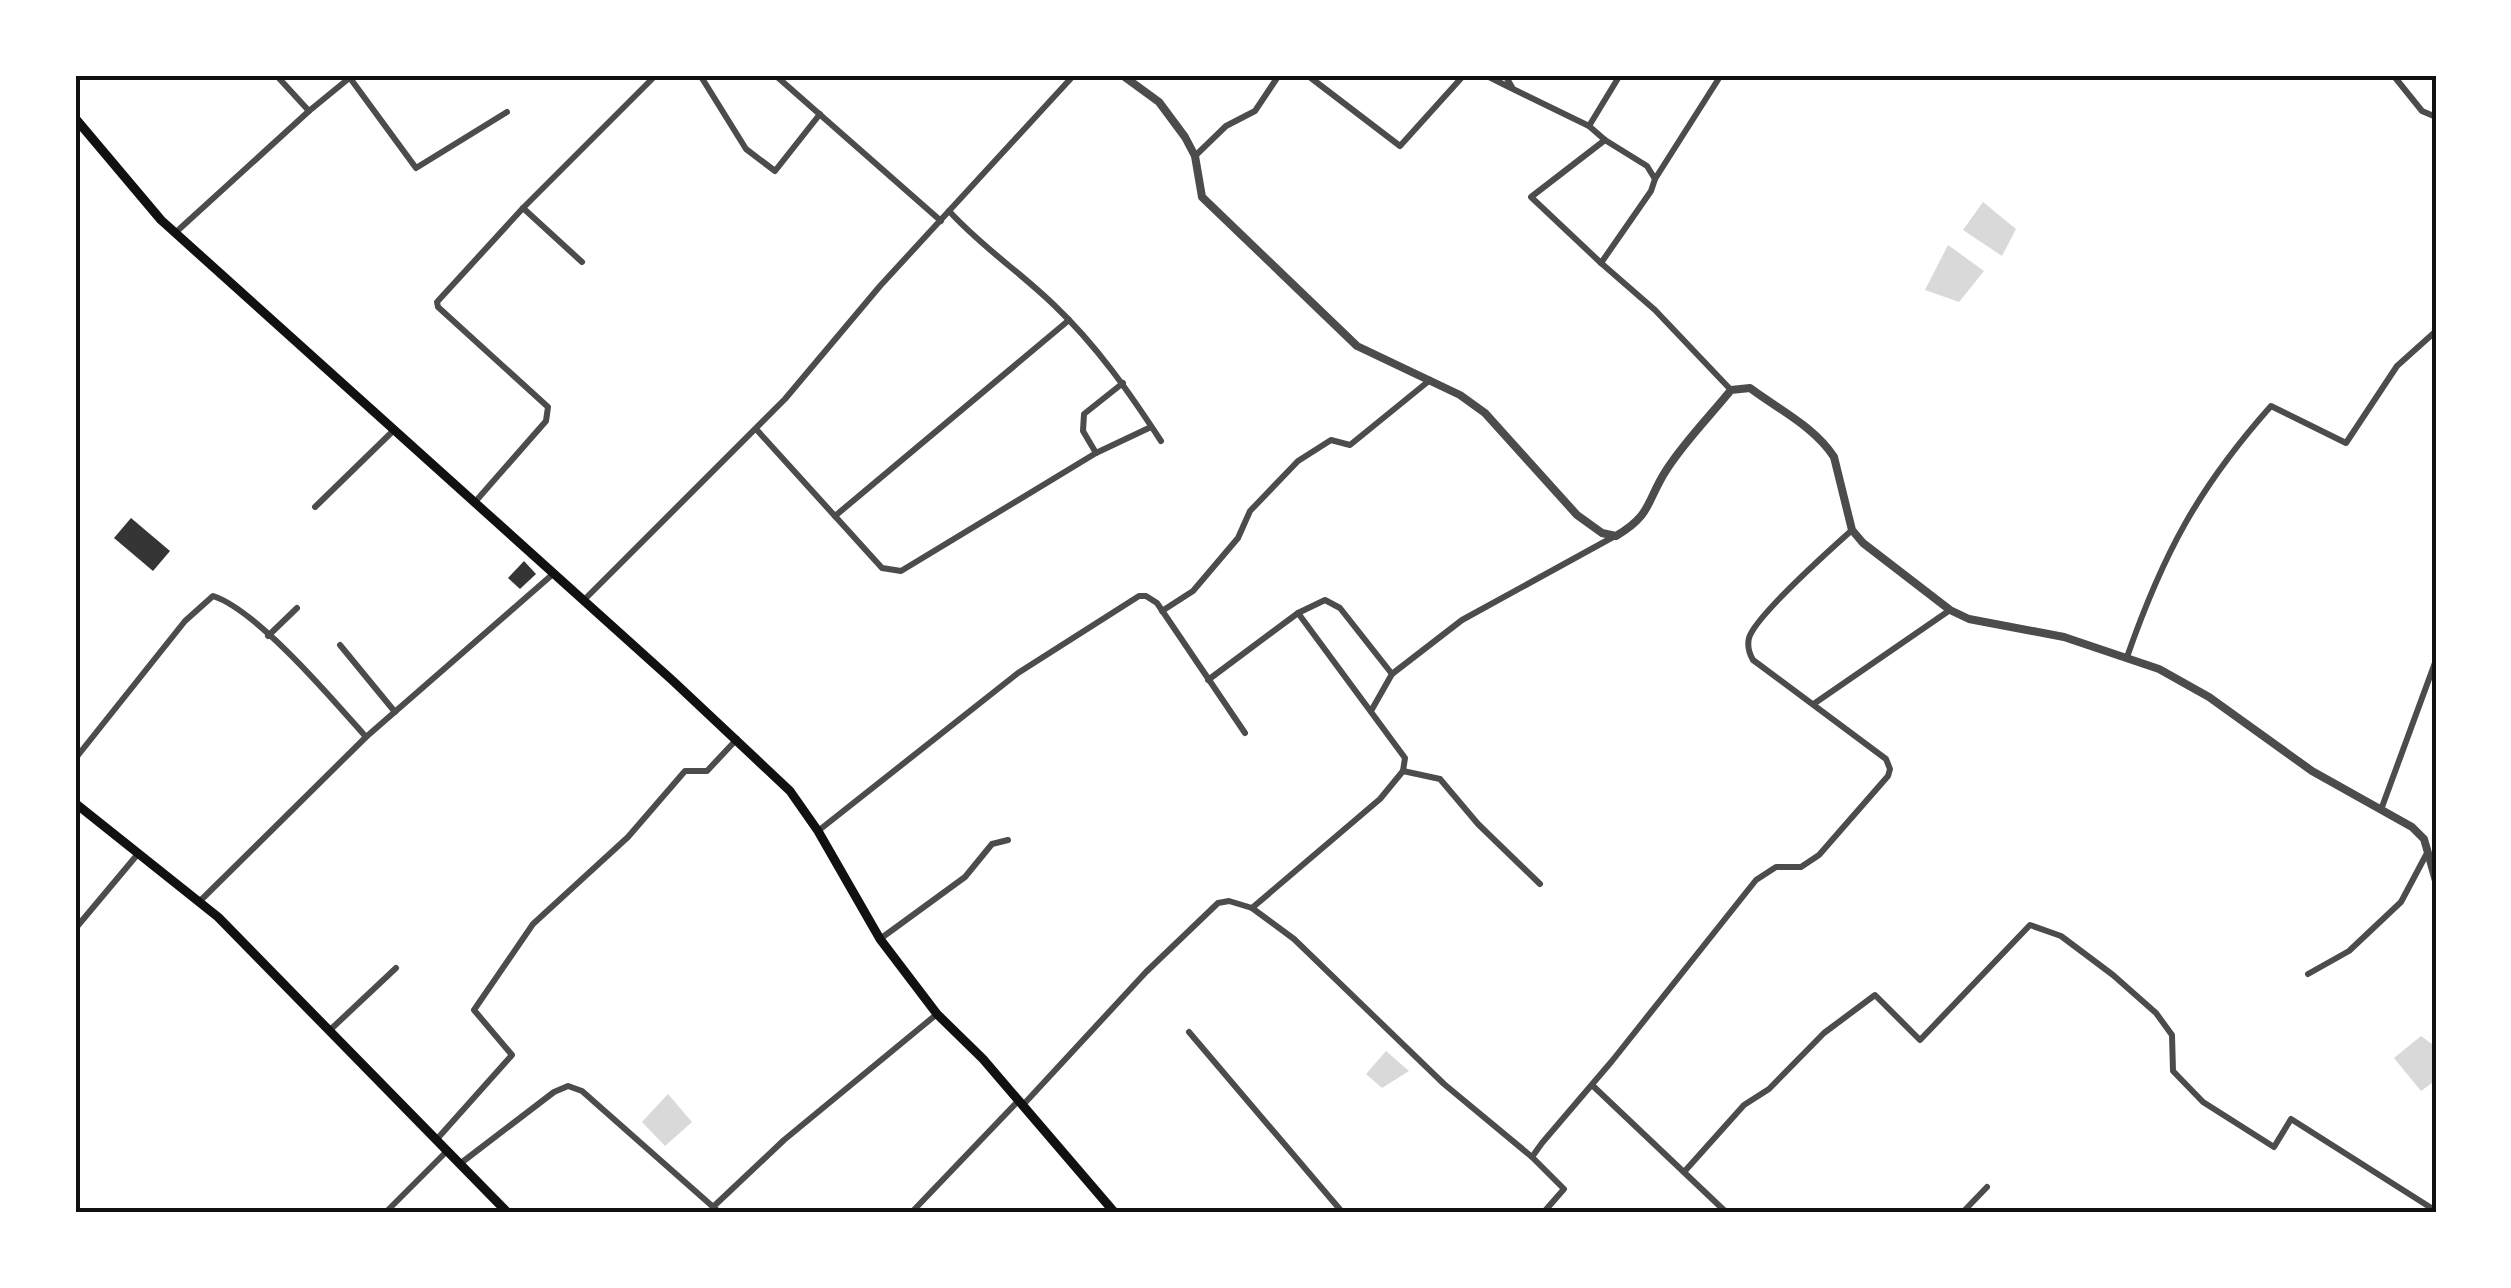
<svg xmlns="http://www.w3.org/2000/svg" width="2511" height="1288" font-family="'Nunito Sans',sans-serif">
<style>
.water{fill:#d9d9d9}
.building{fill:#353535}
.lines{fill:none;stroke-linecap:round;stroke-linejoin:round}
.minor{stroke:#4c4c4c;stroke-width:6}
.tertiary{stroke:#4c4c4c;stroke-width:8}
.secondary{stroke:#111;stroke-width:9}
.primary{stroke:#111;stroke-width:9}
.neatline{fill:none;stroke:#111;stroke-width:4}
</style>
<rect width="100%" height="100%" fill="#fff"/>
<!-- water -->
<g class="water">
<path d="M1983,202L2016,229L2002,256L1963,230Z"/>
<path d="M1948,245L1984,271L1959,302L1925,290Z"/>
<path d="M2421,1036L2436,1047V1080L2421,1091L2394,1058Z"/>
<path d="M1386,1051L1409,1071L1382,1088L1366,1074Z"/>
<path d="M668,1094L692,1122L665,1146L642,1122Z"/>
</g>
<!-- building -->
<g class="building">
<path d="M131,518L170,551L153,571L114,538Z"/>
<path d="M524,561L536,574L520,589L508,578Z"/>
</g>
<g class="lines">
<!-- minor -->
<g class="minor">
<path d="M276,75L309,111"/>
<path d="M527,75H528"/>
<path d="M700,75L746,149L775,171L820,114"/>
<path d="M775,75L941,221"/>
<path d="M1307,75L1400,146L1464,75"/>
<path d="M1485,75L1511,88"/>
<path d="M1505,75L1513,89L1589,126L1605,140L1647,166L1655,179L1651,191L1601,263L1655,310L1731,390"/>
<path d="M2393,75L2422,111L2436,117"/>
<path d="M350,78L416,168L507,112"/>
<path d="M1589,126L1620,75"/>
<path d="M1195,156L1226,126L1255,111L1279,75"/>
<path d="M1655,179L1721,75"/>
<path d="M523,208L582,262"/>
<path d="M949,211C984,249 1019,271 1054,305C1097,346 1129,392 1161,441"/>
<path d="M175,233L309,111L353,75"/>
<path d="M1601,263L1531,197L1605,140"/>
<path d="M756,429L882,568L901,571L1096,453L1083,431L1084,414L1123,383"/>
<path d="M1096,453L1151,427"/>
<path d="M475,502L546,421L548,407L438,307L437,302L523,208L656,75"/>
<path d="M315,507L393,431"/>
<path d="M835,516L1069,320"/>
<path d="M584,600L785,399L880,286L1074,75"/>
<path d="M1162,611L1193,591L1238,538L1250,511L1298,461L1331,440L1350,445L1430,380"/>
<path d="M268,636L297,608"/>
<path d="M340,645L395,712"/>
<path d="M2127,657C2163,554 2198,488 2271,406L2346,443L2397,366L2436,331"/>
<path d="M1208,680L1298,613L1325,600L1340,608L1392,674"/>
<path d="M1815,703L1950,610"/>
<path d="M1371,711L1392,674L1462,620L1615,536"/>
<path d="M75,759L185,621L213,596C257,610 334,701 366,737"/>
<path d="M1403,771L1440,779L1478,824L1540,884"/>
<path d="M2382,807L2436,660"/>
<path d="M818,831L1018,673L1139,596H1146L1157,603L1245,733"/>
<path d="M199,902L366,737L553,574"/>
<path d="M1252,908L1294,939L1444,1084L1532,1157"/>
<path d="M75,929L137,855"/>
<path d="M880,939L965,877L992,844L1008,840"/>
<path d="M2308,974L2349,951L2401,902L2426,855"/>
<path d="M330,1030L396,968"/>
<path d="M1189,1032L1343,1213"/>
<path d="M1592,1085L1727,1213"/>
<path d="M1023,1105L1146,972L1218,903L1229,901L1252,908L1380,799L1403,771L1405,758L1298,613"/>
<path d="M437,1139L512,1055L474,1010L533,924L628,837L685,771H707L737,739"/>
<path d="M461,1163L554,1092L568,1086L582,1091L720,1213"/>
<path d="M1684,1172L1744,1105L1769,1089L1824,1033L1875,995L1920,1040L2030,925L2061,936L2113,975L2156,1013L2172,1035L2173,1071L2203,1102L2274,1147L2291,1119L2436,1211"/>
<path d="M713,1207L784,1140L937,1014"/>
<path d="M385,1213L448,1150"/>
<path d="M911,1213L1019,1100"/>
<path d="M1543,1213L1564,1189L1532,1157L1542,1143L1612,1061L1756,880L1776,867H1801L1819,855L1888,776L1890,769L1886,759L1753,660C1749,653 1747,646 1749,638C1755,616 1832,548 1852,530"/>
<path d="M1962,1213L1987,1187"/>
</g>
<!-- tertiary -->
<path class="tertiary" d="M1122,75L1159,102L1185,137L1195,156L1202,197L1357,346L1460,395L1485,413L1577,515L1602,533L1616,536C1653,514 1646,501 1667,469C1685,441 1710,416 1731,390L1750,388C1778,409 1815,427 1834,457L1852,530L1863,543L1950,610L1969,619L2064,637L2159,669L2209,697L2312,771L2412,827L2424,839L2436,881"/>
<!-- secondary -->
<g class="secondary">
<path d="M75,118L161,220L672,680L790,791L818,831L880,939L937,1014L983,1059L1115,1213"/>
<path d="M2436,1213V1212"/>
</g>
<!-- primary -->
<path class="primary" d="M75,803L218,917L508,1213"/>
</g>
<!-- border -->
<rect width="2511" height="1288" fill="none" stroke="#ffffff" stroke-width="155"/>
<rect x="78" y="78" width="2356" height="1132" class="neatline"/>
</svg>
